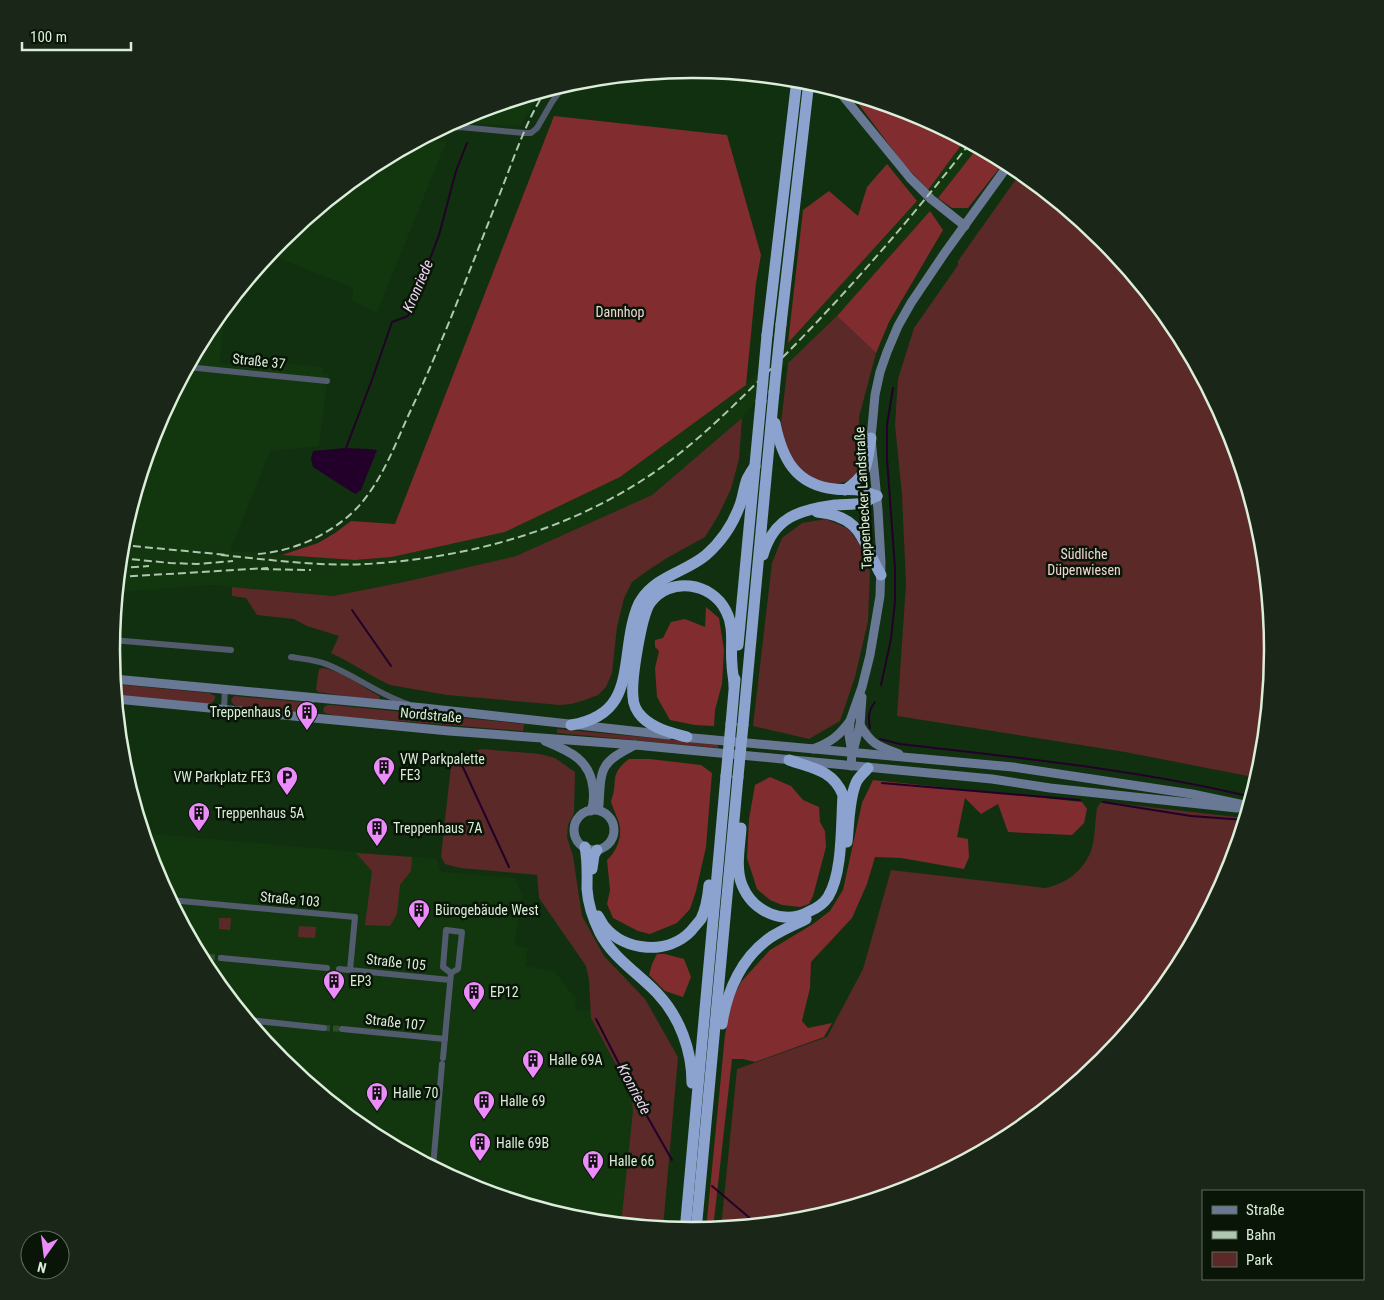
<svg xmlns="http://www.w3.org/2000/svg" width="1384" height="1300" font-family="'Roboto Condensed',sans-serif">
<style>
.built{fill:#12370f}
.green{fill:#5a2928}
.forest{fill:#812c2f}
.water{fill:#230029}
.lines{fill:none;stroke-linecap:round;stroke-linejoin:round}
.stream{stroke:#230029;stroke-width:2}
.street-tunnel{stroke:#2f4c2d;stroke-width:6;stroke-dasharray:6 3;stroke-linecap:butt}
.street{stroke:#525c6e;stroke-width:6}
.secondary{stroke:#697995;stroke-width:9}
.highway{stroke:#8ba3ce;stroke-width:11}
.rail{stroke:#b1c6af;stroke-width:2;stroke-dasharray:8 4;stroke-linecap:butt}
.highway-bridge{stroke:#8ba3ce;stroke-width:11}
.labels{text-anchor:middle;stroke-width:5;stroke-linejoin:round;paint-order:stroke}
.park-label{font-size:14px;fill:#f0d6d4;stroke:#081507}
.street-label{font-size:14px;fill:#dbeed9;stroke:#081507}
.poi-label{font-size:14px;fill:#dbeed9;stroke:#081507;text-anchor:start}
.water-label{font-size:15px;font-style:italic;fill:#f1d2f6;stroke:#081507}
.rim{fill:none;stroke:#dbeed9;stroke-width:2.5}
</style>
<rect width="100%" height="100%" fill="#11300f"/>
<!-- built -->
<g class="built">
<path d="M541,91L521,126L466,123L468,114L470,113Z"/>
<path d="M418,140L446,142L377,313L352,301L353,288L269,254L281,239L369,167Z"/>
<path d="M965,140L978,147L938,198L930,211L837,316L788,363L742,418L652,495L516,556L404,582L333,596L212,585L117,592L122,536L155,427L209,327L225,308L220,363L256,366L282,363L324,367L323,374H328L319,446L270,451L230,551L355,560L392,557L505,532L620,477L746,385L788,343L859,264L928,190Z"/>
<path d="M143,833L437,859L441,872L514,878L523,895L514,945L528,948L525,966L554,971L576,999L575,1010L586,1011L635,995L675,1071L674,1095L662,1228L578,1220L469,1187L369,1133L281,1061L209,973L155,872Z"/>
</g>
<!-- green -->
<g class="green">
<path d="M1021,172L1103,239L1175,327L1229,428L1262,537L1273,650L1262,764L1258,778L1125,752L897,716L906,584L902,495L895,425L898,379L914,328L958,265V261Z"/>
<path d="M837,316L876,353L859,417L861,462L855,477L845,482L833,484L821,482L806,475L787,455L781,423L788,363Z"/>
<path d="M742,418L739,459L731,489L718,516L705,537L667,558L647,571L632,582L624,598L617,627L612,673L606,687L598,695L585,700L571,704L560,705L447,695L390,685L376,678L345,660L331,653L339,636L307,626L294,619L257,615L246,598L232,596V587L333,596L404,582L516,556L652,495Z"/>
<path d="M826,519L849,529L863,549L870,572L868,621L855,677L840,721L809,739L753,726L772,563L782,538L802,523Z"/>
<path d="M323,668C345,672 360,686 379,696L380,699L376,701L318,692L316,689L319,669Z"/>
<path d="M114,684L209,693L215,696C215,701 213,703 208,704L115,695Z"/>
<path d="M234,696L303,702L306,705V709L304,712L301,713L238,707L233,704L231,700Z"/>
<path d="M327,705H332L524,724L523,731L336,716L325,713L323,711L324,707Z"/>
<path d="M557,729L718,744V748L557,733Z"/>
<path d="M482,749L540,754L555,758L575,772L574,813L568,825L567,837L573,856L582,916L604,956L645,999L678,1057L663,1228L621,1224L633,1111L632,1101L630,1091L591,1018L589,980L586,966L539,898L537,875L460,868L445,864L441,857L452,756C463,760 472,751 482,749Z"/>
<path d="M1106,802L1245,818L1229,873L1175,973L1103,1061L1015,1133L914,1187L805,1220L721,1228L737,1069L827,1037L863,969L891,870L1045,888C1066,884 1083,871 1091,851C1095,840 1095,820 1097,808L1100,803Z"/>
<path d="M356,853L412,857L411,871L400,885L397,914L390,926L365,925L372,871Z"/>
<path d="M219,918H231L230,930L219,929Z"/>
<path d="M299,926L316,927L315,938L298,937Z"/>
</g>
<!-- forest -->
<g class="forest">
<path d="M851,94L915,113L965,140L928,190L902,162Z"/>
<path d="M554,116L727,135L761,255L756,283L746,385L620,477L505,532L392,557L355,560L282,555L318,543L335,533L351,521L395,524Z"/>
<path d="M978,147L1005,161L968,208H952L938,198Z"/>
<path d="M887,164L917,201L788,343L803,210L829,191L858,216L867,187Z"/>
<path d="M930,211L943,230L889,322L876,353L837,316Z"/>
<path d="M706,607L719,618L724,650L722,684L715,710L714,726L695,725L670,720L657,697L655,668L659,651L655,647V640L663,638L671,622L685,619L705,627Z"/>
<path d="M629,759H650L701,765L712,773L706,847L696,891L690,909L677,923L650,934L638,931L613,918L607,904L610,890L607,860C616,852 621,840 620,828C619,819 613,810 611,801C619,781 608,775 629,759Z"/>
<path d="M770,777L791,786L803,800L819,807L820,822L825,831L826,847L813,896L809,904L800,907L782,905L770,900L757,889L747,858L749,819L755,785Z"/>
<path d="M873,780L1082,802L1087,809L1084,823L1072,835L1008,832L998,804L981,814L965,798L957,837L968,839L969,857L964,869L901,858L875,857L867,884L852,918L811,962L810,988L802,1021L808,1028L832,1023L824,1037L755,1062L743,1059H732L713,1229L706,1230L725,1035L732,1000L741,982L770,950L813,924L830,911L843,890L862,803Z"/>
<path d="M657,954H665L684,959L691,977L683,997L665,991L649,975L652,964Z"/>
</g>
<!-- water -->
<path class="water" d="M346,448C357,449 366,448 377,450L361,490L355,494L313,467L311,459L313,451Z"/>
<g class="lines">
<!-- stream -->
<g class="stream">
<path d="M346,448L373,377L392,322L408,316L439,235L456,171L467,143"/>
<path d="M352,610L391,666"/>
<path d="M881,685L891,639L895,601V568L887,459V425L893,388"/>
<path d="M870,728C868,717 868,711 875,702"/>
<path d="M880,739L900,744C1018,758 1136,769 1252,797"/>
<path d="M461,763L509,867"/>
<path d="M882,783L1080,800"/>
<path d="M1103,802L1191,816L1245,820"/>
<path d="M596,1019L635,1095L672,1160"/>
<path d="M712,1186L758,1225"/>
</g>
<!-- street-tunnel -->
<g class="street-tunnel">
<path d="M200,956L221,958"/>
<path d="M324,1028L342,1029"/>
</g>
<!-- street -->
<g class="street">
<path d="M441,128L460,127L524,133H531L537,128L552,102L565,84"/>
<path d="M187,367L327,381"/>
<path d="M112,640L231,650"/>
<path d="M291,657C303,659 316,660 326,664C355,675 379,695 408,704"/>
<path d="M224,709L225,689"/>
<path d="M310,718L311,697"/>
<path d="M170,900L355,917L350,970"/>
<path d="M221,958L327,968"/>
<path d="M339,969L450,980"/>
<path d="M248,1020L324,1028"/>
<path d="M342,1029L445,1039"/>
<path d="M443,1058L451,973L458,969L462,932L446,930L443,967L451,973"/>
<path d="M433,1167L442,1064"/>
</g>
<!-- secondary -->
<g class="secondary">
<path d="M838,90L910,178L931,199L965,226"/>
<path d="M114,679L424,708L669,735"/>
<path d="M116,699L449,731L635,745L992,779L1050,788L1237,808"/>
<path d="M860,725C872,745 878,746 899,754"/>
<path d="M682,737L1013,767L1192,794L1249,806"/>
<path d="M545,741C569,751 590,759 593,788C594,796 594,803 591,811"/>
<path d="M813,749C831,742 839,736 850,721"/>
<path d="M853,751L860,725L862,697"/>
<path d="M851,766L852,753L849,735L850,721L862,687L870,655L880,596L881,563L878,510L871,438L875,395L880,372L887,352L898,326L911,303L944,254L1009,164"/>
<path d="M599,805C601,767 600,763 635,745"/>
<circle cx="594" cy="830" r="20"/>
</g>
<!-- highway -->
<g class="highway">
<path d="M781,324L809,81"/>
<path d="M767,335L797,79"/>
<path d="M775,423C782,458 795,485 835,489C842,490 850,489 858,490C864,491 871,494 877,496"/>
<path d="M845,490C868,475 867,464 871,438"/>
<path d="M817,512C863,516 862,542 881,575"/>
<path d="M763,555C774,517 799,510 835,505C844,504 854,505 862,503C867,501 872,498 877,496"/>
<path d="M738,645L761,401"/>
<path d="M731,724L735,679"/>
<path d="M571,725C631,715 622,672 632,625C634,617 636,607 641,600C656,576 686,572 706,555C721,542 733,524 740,505C743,497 744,487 747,479C749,475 752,470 755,466"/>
<path d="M743,725L774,392"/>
<path d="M687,737C672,733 654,729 642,717C637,712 633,704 633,697C631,680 641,617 650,603C669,576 712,582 726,611C735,628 730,646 732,664C732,671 734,679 734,686"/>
<path d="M741,828C740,846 735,868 742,885C753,912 784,926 810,911C817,908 824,903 828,897C843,873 841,824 843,795C833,770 812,768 789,760"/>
<path d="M847,842C849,824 849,799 856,783C858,777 864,773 868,768"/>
<path d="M585,847C588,861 587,875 587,889C588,904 593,919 600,933C613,958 638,973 657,993C680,1017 692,1051 692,1083"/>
<path d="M592,869L594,855L597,850"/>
<path d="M598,916C600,919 602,923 604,926C625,952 668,955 691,931C694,927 698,923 701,919C706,909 708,896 709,885"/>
<path d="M722,1024C727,990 742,957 771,937C782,930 794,925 806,919"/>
<path d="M685,1231L726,776"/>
<path d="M696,1231L738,777"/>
</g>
<!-- rail -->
<g class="rail">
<path d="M121,545L228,555"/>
<path d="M258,554C294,551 330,535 356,509C381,483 394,447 409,414C442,344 469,272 497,201C512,164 524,124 546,90"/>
<path d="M221,555C274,560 328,568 380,563C487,555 596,521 680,453C719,422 752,387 787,353C852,287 913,216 970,143"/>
<path d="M120,558L170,563L197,564L233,561"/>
<path d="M119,568L149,566"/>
<path d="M261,569L311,570"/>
<path d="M118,577L268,568"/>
</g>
<!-- highway-bridge -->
<g class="highway-bridge">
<path d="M774,392L781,324"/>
<path d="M761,401L767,335"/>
<path d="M726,776L731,724"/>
<path d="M738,777L743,725"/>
</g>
</g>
<!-- icons -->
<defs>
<g id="building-pin" transform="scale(1.125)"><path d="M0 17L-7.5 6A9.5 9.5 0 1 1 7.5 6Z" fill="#ec8cfb" stroke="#081507"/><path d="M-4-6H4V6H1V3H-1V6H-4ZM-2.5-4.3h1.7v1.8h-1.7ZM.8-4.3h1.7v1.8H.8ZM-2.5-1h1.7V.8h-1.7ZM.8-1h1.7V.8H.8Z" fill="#111"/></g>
<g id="parking-pin" transform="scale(1.125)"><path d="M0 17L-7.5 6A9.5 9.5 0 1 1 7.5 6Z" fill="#ec8cfb" stroke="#081507"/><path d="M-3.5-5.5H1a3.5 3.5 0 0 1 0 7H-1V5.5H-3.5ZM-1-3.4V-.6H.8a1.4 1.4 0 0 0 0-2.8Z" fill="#111"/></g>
</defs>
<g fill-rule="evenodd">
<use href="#building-pin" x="307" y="712"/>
<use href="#building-pin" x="384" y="767"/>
<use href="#parking-pin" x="287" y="777"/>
<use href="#building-pin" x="199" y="813"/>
<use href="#building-pin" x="377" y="828"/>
<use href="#building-pin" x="419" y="910"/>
<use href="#building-pin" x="334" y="981"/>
<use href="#building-pin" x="474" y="992"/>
<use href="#building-pin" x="533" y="1060"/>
<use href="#building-pin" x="377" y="1093"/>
<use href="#building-pin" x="484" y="1101"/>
<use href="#building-pin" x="480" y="1143"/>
<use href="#building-pin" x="593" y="1161"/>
</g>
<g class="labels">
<!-- park labels -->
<g class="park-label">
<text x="620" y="317">Dannhop</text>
<text x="1084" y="559">Südliche<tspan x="1084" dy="16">Düpenwiesen</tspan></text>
</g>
<!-- street labels -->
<g class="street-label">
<text transform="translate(259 361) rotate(6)" y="5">Straße 37</text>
<text transform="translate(863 498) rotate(-93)" y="5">Tappenbecker Landstraße</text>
<text transform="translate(431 715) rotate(5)" y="5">Nordstraße</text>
<text transform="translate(290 899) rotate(5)" y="5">Straße 103</text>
<text transform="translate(396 962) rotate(6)" y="5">Straße 105</text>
<text transform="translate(395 1022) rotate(6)" y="5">Straße 107</text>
</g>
<!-- poi labels -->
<g class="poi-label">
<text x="291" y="717" text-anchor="end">Treppenhaus 6</text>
<text x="400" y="764">VW Parkpalette<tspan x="400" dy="16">FE3</tspan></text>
<text x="271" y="782" text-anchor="end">VW Parkplatz FE3</text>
<text x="215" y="818">Treppenhaus 5A</text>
<text x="393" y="833">Treppenhaus 7A</text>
<text x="435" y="915">Bürogebäude West</text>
<text x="350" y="986">EP3</text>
<text x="490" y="997">EP12</text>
<text x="549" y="1065">Halle 69A</text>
<text x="393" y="1098">Halle 70</text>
<text x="500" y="1106">Halle 69</text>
<text x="496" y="1148">Halle 69B</text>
<text x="609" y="1166">Halle 66</text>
</g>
<!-- water labels -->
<g class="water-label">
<text transform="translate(418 286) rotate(-67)" y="5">Kronriede</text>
<text transform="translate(634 1089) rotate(62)" y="5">Kronriede</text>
</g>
</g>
<!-- crop -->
<path d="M0 0H1384V1300H0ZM120 650a572 572 0 1 1 1144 0a572 572 0 1 1-1144 0Z" fill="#192618" fill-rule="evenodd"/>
<path class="rim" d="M120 650a572 572 0 1 1 1144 0a572 572 0 1 1-1144 0Z"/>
<!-- legend -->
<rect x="1202" y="1190" width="162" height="90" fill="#081507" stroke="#5c6c5b"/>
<rect x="1212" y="1206" width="25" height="8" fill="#697995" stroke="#5c6c5b"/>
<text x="1246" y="1215" font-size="15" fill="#dbeed9">Straße</text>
<rect x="1212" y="1231" width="25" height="8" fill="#b1c6af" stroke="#5c6c5b"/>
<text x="1246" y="1240" font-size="15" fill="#dbeed9">Bahn</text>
<rect x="1212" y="1252" width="25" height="15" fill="#5a2928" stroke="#5c6c5b"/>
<text x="1246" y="1265" font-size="15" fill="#dbeed9">Park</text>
<!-- north arrow -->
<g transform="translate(45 1255) rotate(194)"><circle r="24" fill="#081507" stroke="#5c6c5b"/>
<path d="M0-4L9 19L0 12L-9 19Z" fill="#ec8cfb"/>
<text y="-8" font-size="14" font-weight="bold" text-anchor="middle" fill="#dbeed9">N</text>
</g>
<!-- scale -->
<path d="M22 42v8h109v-8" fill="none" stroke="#dbeed9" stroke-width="2.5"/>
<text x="30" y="42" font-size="15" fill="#dbeed9" stroke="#081507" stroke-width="4" paint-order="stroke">100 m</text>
</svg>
